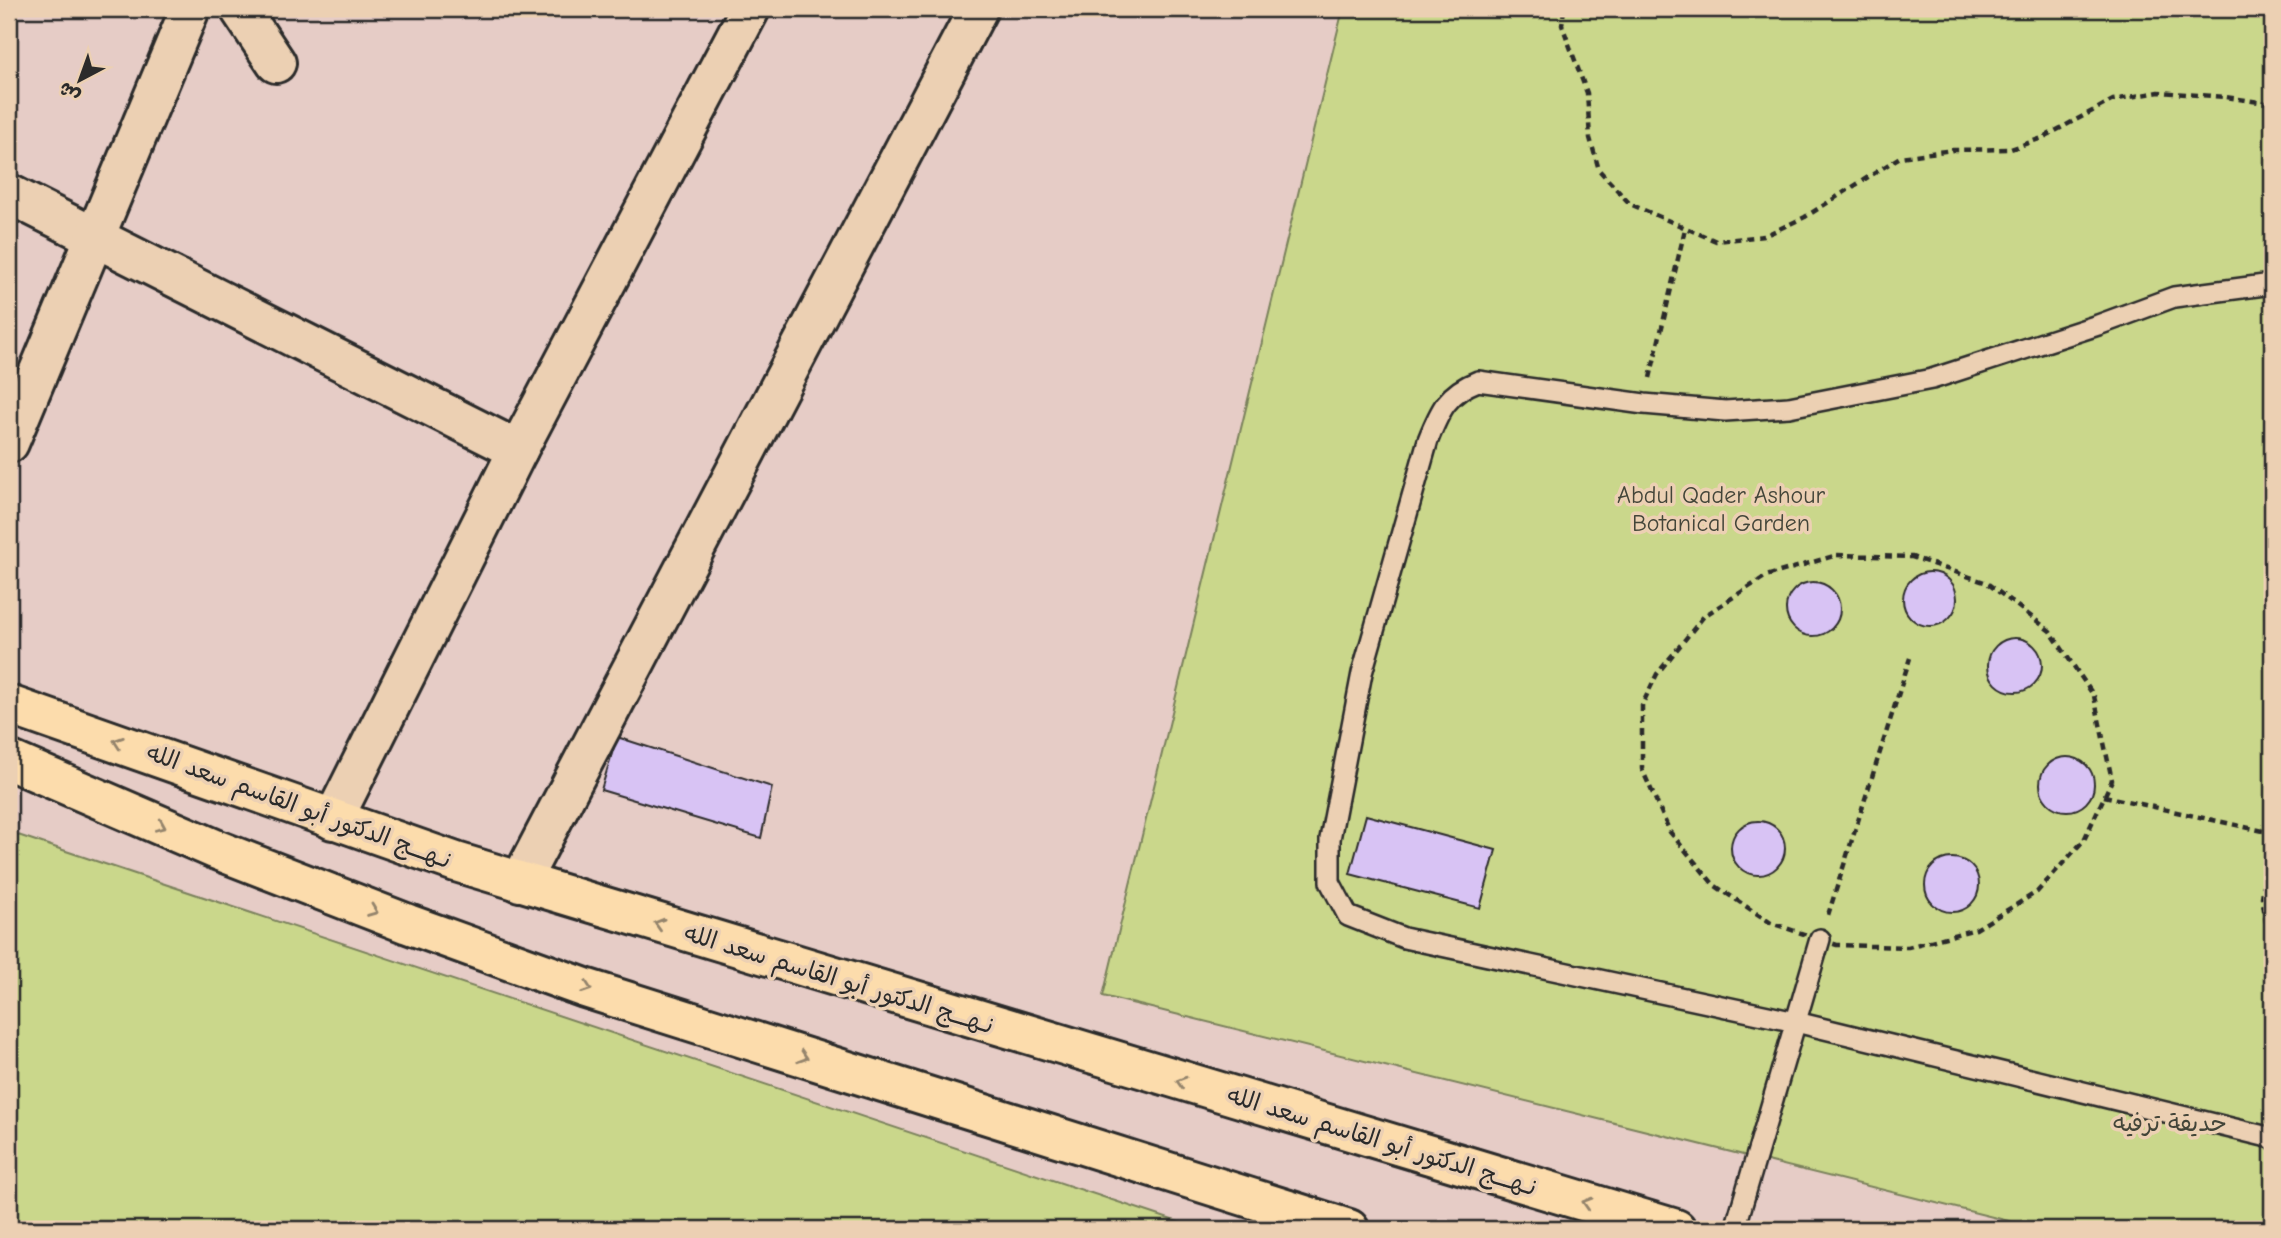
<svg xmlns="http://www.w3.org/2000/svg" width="2281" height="1238" font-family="'Comic Neue','Playpen Sans Arabic',sans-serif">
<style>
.green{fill:#cad78b;stroke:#7a815b;stroke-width:2}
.building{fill:#d8c3f4;stroke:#2b2b2b;stroke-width:2}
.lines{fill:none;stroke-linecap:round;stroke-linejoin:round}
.lane-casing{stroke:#2b2b2b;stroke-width:24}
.street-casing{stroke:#2b2b2b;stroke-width:44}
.primary-casing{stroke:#2b2b2b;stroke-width:44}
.path{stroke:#2b2b2b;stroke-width:4.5;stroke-dasharray:7 5;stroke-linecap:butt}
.lane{stroke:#ecd0b3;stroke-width:19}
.street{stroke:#ecd0b3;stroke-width:38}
.primary{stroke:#fcdcac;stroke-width:38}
.oneway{stroke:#94846c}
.labels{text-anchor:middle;stroke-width:7;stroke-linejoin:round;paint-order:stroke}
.park-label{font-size:24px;fill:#434539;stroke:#ecd0b3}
.street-label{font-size:24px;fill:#2b2b2b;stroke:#ecd0b3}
</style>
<rect width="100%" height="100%" fill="#e6ccc6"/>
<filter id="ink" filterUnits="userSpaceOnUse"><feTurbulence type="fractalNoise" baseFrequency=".0143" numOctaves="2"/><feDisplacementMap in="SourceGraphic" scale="14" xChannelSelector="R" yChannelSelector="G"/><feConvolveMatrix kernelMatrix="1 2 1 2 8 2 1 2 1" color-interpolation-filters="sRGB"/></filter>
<g filter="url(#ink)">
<!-- green -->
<g class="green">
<path d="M1343,9H2272V1229H2041L1103,996Z"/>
<path d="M9,832L1199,1229H9Z"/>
</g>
<!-- building -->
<g class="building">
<circle cx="1930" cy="599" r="27"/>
<circle cx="1813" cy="609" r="27"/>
<circle cx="2015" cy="665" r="27"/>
<path d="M617,737L772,787L761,838L601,790Z"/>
<circle cx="2067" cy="784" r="27"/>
<path d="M1366,815L1496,850L1480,908L1350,874Z"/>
<circle cx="1758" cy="848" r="27"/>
<circle cx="1952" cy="885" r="27"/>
</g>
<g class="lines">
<!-- lane casing -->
<g class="lane-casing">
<g id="lane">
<path d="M2272,284L2174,297L2098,325L1932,379L1789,407L1725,411L1644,404L1478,381C1447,393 1440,410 1428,440L1362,673L1330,839V882L1348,916L1404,938L1796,1022L2272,1138"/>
<path d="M1735,1229L1820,939"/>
</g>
</g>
<!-- street casing -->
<g class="street-casing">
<g id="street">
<path d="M240,9L276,63"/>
<path d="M9,194L518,450"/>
<path d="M9,443L190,9"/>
<path d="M333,820L518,450L750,9"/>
<path d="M520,882L978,9"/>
</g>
</g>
<!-- primary casing -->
<g class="primary-casing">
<g id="primary">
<path d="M9,705L456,862L1676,1229"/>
<path d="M9,760L215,849L408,924L585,988L1349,1229"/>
</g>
</g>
<!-- path -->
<g class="path">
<path d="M1564,9L1562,25L1587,93L1590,138L1599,170L1630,204L1716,241L1764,236L1805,217L1900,157L1953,150L2011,149L2042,138L2113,100L2159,92L2226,97L2272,104"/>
<path d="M1650,378L1685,229"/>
<path d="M1837,555L1912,557L1987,583L2050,631L2094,696L2112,780L2084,840L2037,892L1976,929L1908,947L1837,945L1771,923L1714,885L1670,832L1642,769V705L1657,674L1704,616L1766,576Z"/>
<path d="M2104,796L2272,833"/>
<path d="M2272,833L2262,897L2272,959"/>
<path d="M1828,915L1910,658"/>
</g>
<!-- lane -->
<use href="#lane" class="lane"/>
<!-- street -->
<use href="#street" class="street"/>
<!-- primary -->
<use href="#primary" class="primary"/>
</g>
<!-- one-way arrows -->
<defs><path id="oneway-chevron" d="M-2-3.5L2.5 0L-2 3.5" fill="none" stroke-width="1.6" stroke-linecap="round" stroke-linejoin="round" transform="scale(1.75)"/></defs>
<g class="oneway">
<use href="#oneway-chevron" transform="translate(118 742) rotate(-161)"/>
<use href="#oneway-chevron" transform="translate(161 826) rotate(23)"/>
<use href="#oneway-chevron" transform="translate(373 911) rotate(21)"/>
<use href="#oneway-chevron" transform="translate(659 924) rotate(-163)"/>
<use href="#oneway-chevron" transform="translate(587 988) rotate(19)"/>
<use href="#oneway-chevron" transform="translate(803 1057) rotate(18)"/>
<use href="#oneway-chevron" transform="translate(1181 1082) rotate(-163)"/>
<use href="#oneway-chevron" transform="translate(1587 1203) rotate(-163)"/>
</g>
</g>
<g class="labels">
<!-- park labels -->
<g class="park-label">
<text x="1721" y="503">Abdul Qader Ashour<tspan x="1721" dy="28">Botanical Garden</tspan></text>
<text x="2170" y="1131">حديقة ترفيه</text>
</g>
<!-- street labels -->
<g class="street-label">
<text transform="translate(299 806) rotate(20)" y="8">نـهـــج الدكتور أبو القاسم سعد الله</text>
<text transform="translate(839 979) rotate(17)" y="8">نـهـــج الدكتور أبو القاسم سعد الله</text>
<text transform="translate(1382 1141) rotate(17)" y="8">نـهـــج الدكتور أبو القاسم سعد الله</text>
</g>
</g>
<!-- margin -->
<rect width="2281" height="1238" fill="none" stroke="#ecd0b3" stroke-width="35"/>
<rect x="18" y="18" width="2246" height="1203" fill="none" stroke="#2b2b2b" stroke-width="2.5" filter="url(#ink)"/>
<!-- north arrow -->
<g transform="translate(80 80) rotate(221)" stroke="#ecd0b3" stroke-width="5" paint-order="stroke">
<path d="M0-5L12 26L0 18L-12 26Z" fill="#2b2b2b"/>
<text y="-10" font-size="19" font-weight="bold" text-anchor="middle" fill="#2b2b2b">ش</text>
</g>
</svg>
